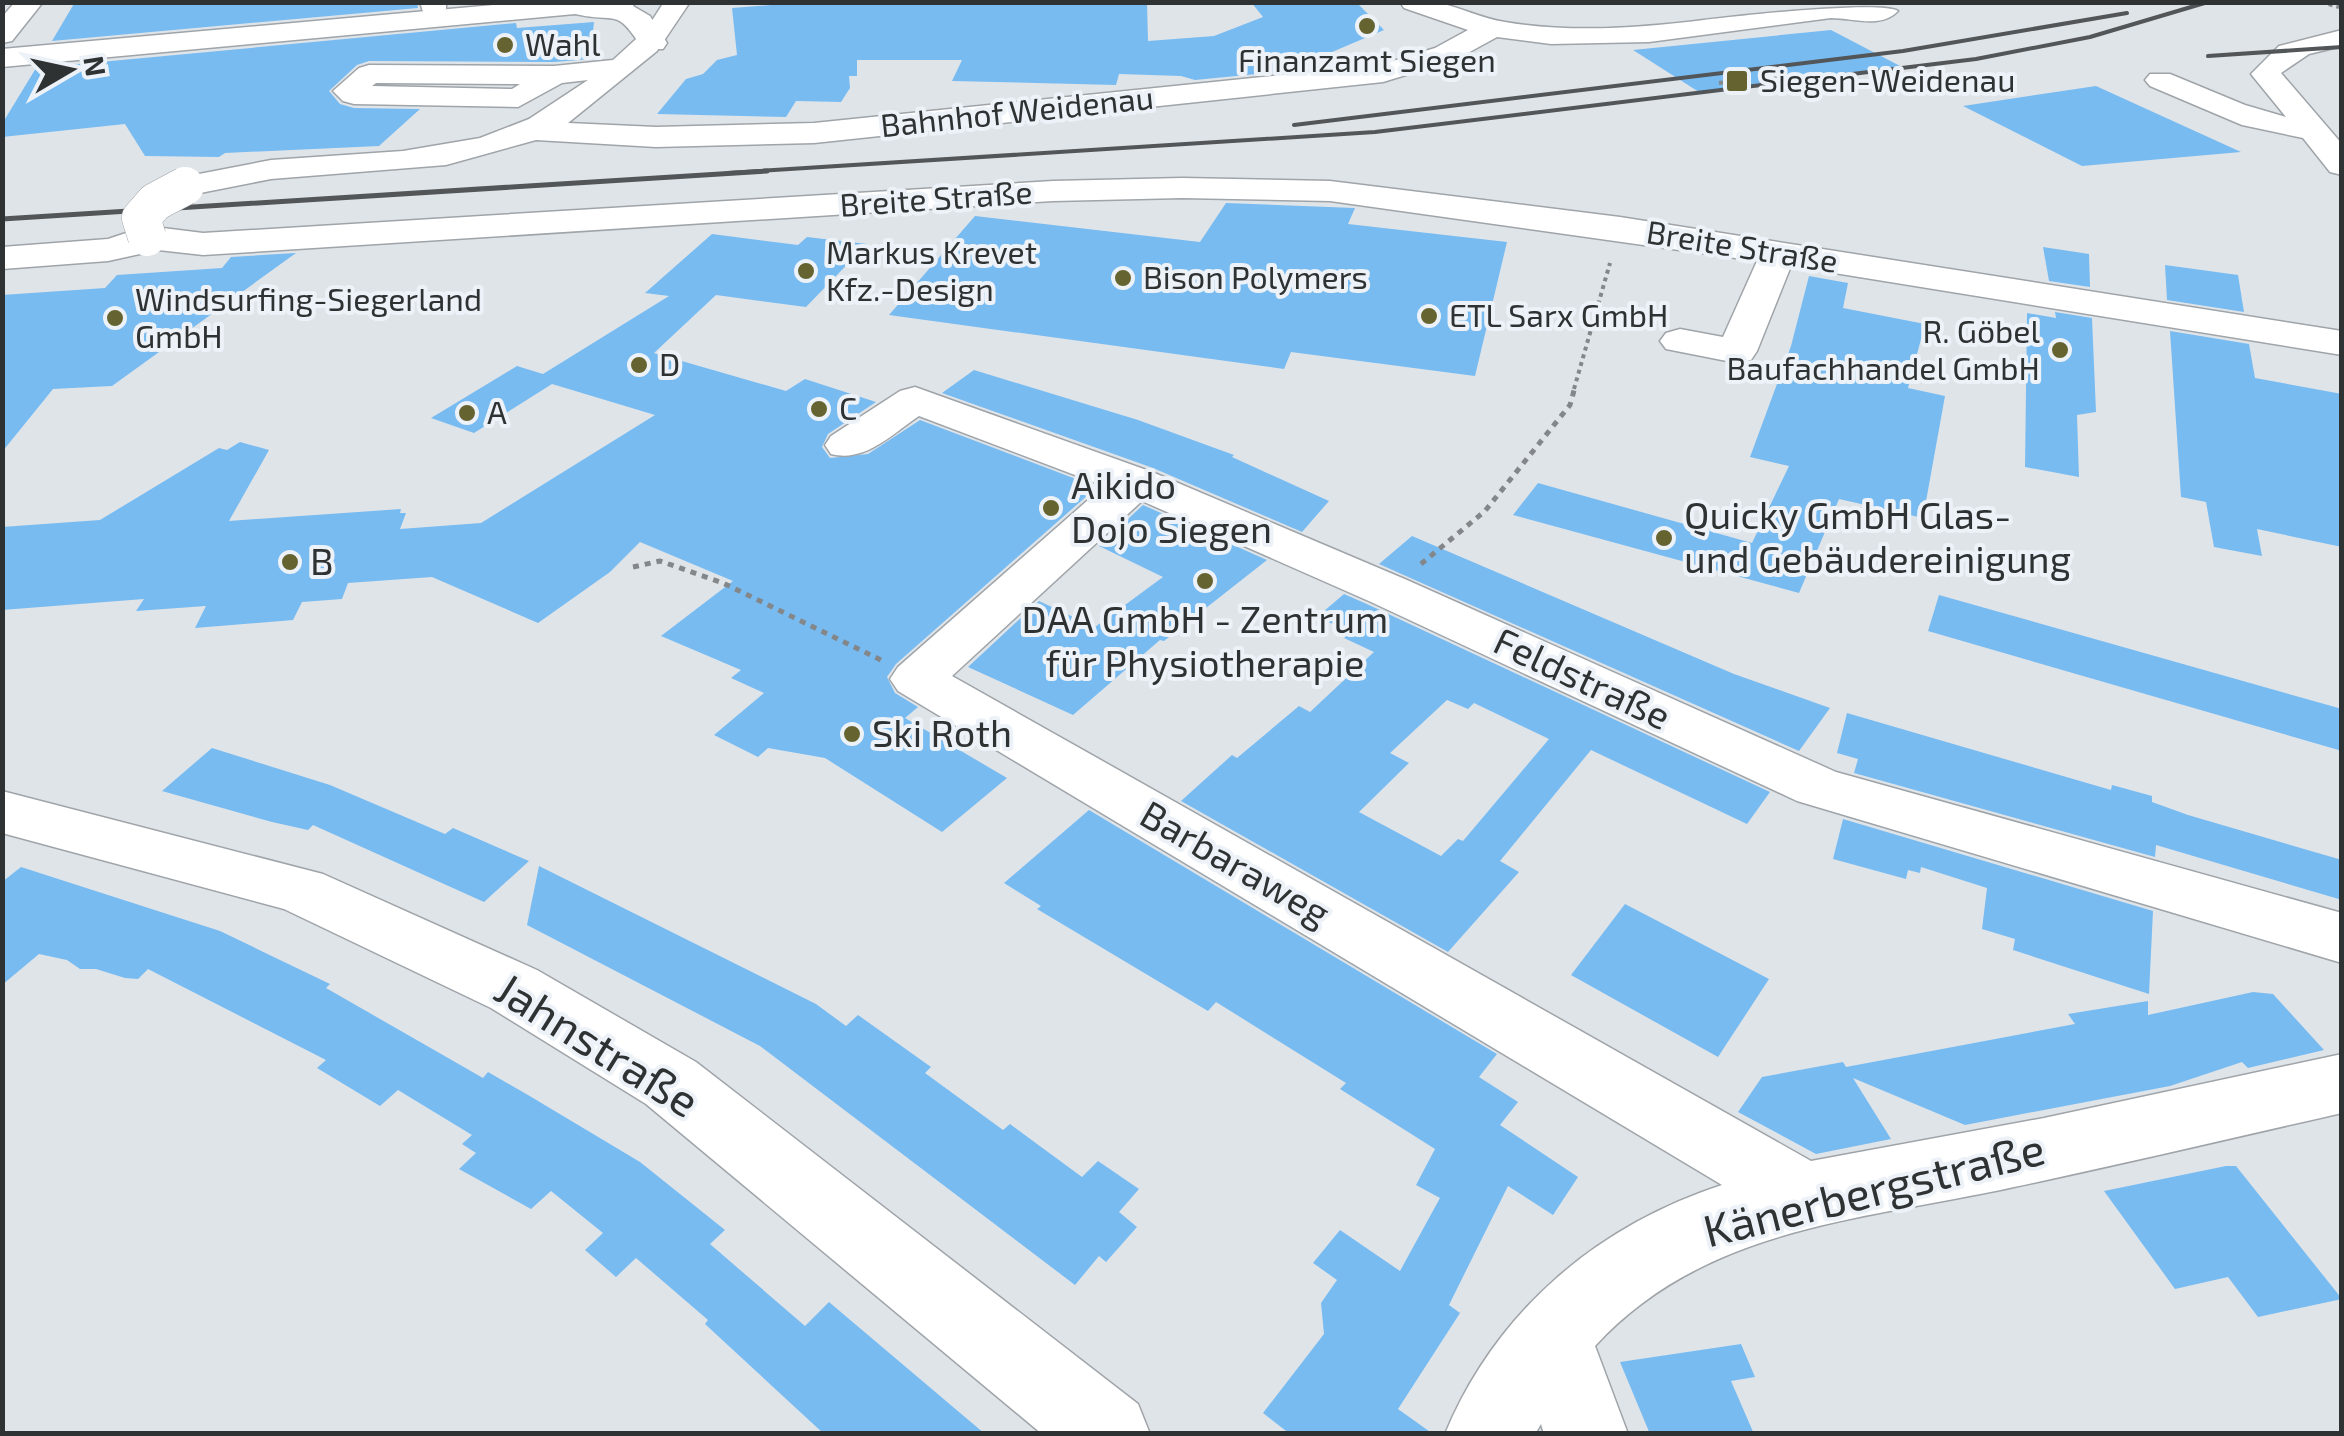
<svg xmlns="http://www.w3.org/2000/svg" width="2344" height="1436" font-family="'Exo 2',sans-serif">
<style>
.building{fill:#78bbf1;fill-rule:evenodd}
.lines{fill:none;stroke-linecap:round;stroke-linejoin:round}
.minor-casing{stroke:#9fa4a9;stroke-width:3}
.major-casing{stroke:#9fa4a9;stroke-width:3}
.path-far1{stroke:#83878a;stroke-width:4;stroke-dasharray:4 4;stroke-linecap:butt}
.path{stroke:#83878a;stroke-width:5;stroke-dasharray:6 6;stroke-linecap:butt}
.minor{fill:#fff;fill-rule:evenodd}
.major{fill:#fff;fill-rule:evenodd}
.rail-far1{stroke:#525658;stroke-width:4}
.rail{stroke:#525658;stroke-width:5}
.minor-bridge-casing{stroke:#9fa4a9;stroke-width:39;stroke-linecap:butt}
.minor-bridge{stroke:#fff;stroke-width:38}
.poi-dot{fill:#656330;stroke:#ecf2f7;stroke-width:4}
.labels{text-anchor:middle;stroke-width:8;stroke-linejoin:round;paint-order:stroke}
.far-poi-label{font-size:32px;fill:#2f3233;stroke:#ecf2f7;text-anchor:start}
.far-street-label{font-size:32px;fill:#2f3233;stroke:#ecf2f7}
.poi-label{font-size:38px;fill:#2f3233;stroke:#ecf2f7;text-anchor:start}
.street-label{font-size:38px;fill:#2f3233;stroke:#ecf2f7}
.near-street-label{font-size:45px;fill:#2f3233;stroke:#ecf2f7}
</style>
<rect width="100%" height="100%" fill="#dfe4e9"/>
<!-- building -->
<g class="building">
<path d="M75,2H417L418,8L52,41Z"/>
<path d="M809,2H1147L1148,41L1214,36L1263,17L1251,2H1356L1384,30L1287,71L1195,80L1181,76L1119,74L1116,85L952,81L962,60H857V76H849L850,88L841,102L796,101L786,117L657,114L686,79L703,74L717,60L737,55L732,8Z"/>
<path d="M594,22L590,59L554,62L369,61L357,65L329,91L340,104L354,108L420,109L379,146L225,153L219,157L145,156L125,124L2,137V124L36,68L516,23L517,28Z"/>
<path d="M1831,30L1902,67L1699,92L1633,50Z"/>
<path d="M2096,86L2241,152L2082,166L1963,106Z"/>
<path d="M1226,203L1355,208L1348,224L1507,242L1475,376L1291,352L1284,369L889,315L975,216L1200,242Z"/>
<path d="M712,234L798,245L807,237L867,244L806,307L716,295L654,353L786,391L805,379L876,402L828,434L822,447L830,458L868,454L920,420L1097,487L896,664L887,677L895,693L918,707L905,718L1007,778L942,832L825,758L768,748L758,757L714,735L764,693L731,678L741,670L661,636L733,581L640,542L610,572L538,623L432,577L348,583L342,599L302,602L293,620L195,628L206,606L136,611L144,599L2,610V527L100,520L219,448L227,450L240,442L269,450L229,521L401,509L400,513H406L400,529L481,523L655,415L552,384L474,433L431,418L517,366L543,374L669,296L645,293Z"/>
<path d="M2043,247L2089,254L2090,287L2049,281Z"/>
<path d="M296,253L112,386L53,389L2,452V295L105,288L117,275L222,268L231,257Z"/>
<path d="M2165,265L2238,275L2244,312L2167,300Z"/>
<path d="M1809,276L1848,283L1843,308L1925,324L1908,388L1945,396L1923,518L1839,499L1799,593L1513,515L1538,483L1752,543L1789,466L1750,457L1791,346Z"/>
<path d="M2055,312L2092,318L2096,412L2077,415L2079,477L2025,467L2027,313L2056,318Z"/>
<path d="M2170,331L2249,344L2255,378L2342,394V547L2257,529L2262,556L2214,547L2206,502L2181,497Z"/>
<path d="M974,370L1138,420L1234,455L1232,457L1329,501L1302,532L1153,468L942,393Z"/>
<path d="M1143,505L1267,560L1164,641L1160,640L1073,715L968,667L1039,601L1095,627L1163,577L1099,546Z"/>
<path d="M1412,536L1734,674L1830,708L1799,751L1379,564Z"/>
<path d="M1344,594L1369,605L1770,792L1747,824L1591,750L1500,861L1519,872L1448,952L1181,801L1232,755L1237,758L1299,706L1310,712L1374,652L1344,638L1351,632L1317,617ZM1447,700L1468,709L1474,703L1549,739L1463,841L1458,839L1441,856L1359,812L1409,763L1390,753Z"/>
<path d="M1939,595L2342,709V751L1928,631Z"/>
<path d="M1847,713L2111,790L2112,785L2152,796V802L2188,815L2342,860V900L2156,845L2155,857L1854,773L1858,759L1837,753Z"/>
<path d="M212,748L330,785L445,834L453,828L529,861L484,902L313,825L308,830L272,822L162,791Z"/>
<path d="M1089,810L1497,1054L1479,1077L1518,1102L1500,1125L1578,1177L1553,1215L1508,1186L1449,1305L1460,1313L1398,1409L1433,1434H1290L1263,1413L1324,1334L1321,1303L1337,1280L1313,1263L1340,1230L1400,1271L1440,1198L1416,1185L1435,1149L1340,1089L1346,1083L1216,1002L1208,1011L1037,909L1041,906L1004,883Z"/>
<path d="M1843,819L2153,911L2149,994L2013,950L2015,939L1982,929L1987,888L1921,867L1920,873L1908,870L1906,879L1833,859Z"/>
<path d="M539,866L816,1004L846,1026L858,1015L931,1067L925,1073L1003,1130L1010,1124L1082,1177L1098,1161L1139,1189L1119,1212L1137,1227L1106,1262L1099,1256L1075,1285L760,1046L527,925Z"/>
<path d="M21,867L220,931L330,984L326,988L483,1078L488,1072L528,1095L640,1162L725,1230L710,1244L805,1326L829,1302L985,1434H824L705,1324L708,1320L636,1258L616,1277L585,1250L603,1233L551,1191L531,1209L459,1169L476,1153L462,1144L472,1135L398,1090L380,1106L317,1068L326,1060L148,969L138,979L125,978L96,969H80L67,960L39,954L2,985V882Z"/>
<path d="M1625,904L1769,979L1718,1057L1571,975Z"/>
<path d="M2253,992L2273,994L2324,1050L2248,1068L2242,1062L2170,1086L1965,1125L1853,1078L1891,1139L1816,1154L1738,1112L1762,1077L1843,1062L1846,1067L2075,1024L2068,1014L2148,1001V1015Z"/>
<path d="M2226,1166H2236L2342,1299L2258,1317L2228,1277L2175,1289L2104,1191Z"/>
<path d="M1741,1344L1755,1377L1731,1381L1754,1434H1650L1620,1362Z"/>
</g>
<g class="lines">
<!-- minor casing -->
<g class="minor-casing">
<g id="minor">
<path d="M15,2H43L12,41L2,43V17Z"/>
<path d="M420,2H446V9L433,17L424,15Z"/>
<path d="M664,2H690L657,51L568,123L656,127L814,123L1380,65L1435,48L1468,30L1404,8L1400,2C1412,2 1427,0 1438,3C1461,7 1482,19 1505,22C1570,33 1638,28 1704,20C1736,16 1882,0 1898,11C1881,29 1853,18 1831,18L1649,42L1551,44L1497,37L1455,60L1383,82L814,143L656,147L536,140L446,165L271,179L185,196L173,193L168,186L173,179L271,160L403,151L480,138L529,119L588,80L562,83L518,107L354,104L343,101L333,91L359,68L369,65L554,66L613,60L646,30ZM376,83L520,84L512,89L372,86Z"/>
<path d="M2342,30V46L2309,54L2281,73L2342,144V175L2330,172L2303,138L2242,125L2150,86L2145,80L2150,74H2170L2245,105L2286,117L2251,74L2279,46Z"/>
<path d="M1182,178L1330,181L1620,217L2342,331V355L1791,266L1757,351L1751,360L1737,363L1666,349L1660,341L1666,333L1680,329L1723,337L1757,261L1330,201L1182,198L1053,201L203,255L158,250L108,261L2,269V247L108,239L147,226L203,233L1053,181Z"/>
<path d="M915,387L1152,472L1407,580L1836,772L2342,913V963L1797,801L1371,602L1142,501L952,676L1811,1161L2044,1118L2342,1054V1113C2232,1138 2123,1164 2014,1187C1864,1220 1705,1226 1595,1346L1628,1434H1544L1541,1424L1535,1434H1445C1496,1311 1597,1226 1722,1185L898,691L890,679L898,667L1104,486L919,416C892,434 865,463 831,454L825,445L831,436L900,391Z"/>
<path d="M2,791L323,874L537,970L696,1062L1138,1404L1150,1434H1042L646,1104L491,1008L284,909L2,833Z"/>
</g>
</g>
<!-- major casing -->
<g class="major-casing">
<path id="major" d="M527,2H635L633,6L650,16L667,43L663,49H643C615,6 619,24 575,14L2,67V49Z"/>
</g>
<!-- path-far1 -->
<g class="path-far1">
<path d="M2321,2L2339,7"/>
<path d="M1766,78L1778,76L1787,82"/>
<path d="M1719,83L1749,80"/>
<path d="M1574,389L1610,263"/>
</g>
<!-- path -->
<g class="path">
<path d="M1421,564L1485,511L1570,405L1575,387"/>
<path d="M633,567L660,561L723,583L881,660"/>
</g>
<!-- minor -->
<use href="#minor" class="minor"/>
<!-- major -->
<use href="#major" class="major"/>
<!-- rail-far1 -->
<g class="rail-far1">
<path d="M2208,56L2342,47"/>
<path d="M1294,125L1903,51L2127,13"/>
<path d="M728,173L1375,132L1976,59L2090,37L2208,2"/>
</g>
<!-- rail -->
<path class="rail" d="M2,219L767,171"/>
<!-- minor-bridge casing -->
<g class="minor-bridge-casing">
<path id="minor-bridge" d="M147,237L141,218L155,202L185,186"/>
</g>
<!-- minor-bridge -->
<use href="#minor-bridge" class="minor-bridge"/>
</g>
<!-- markers -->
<g class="poi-dot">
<circle cx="1367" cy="26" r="10"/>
<circle cx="505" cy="45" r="10"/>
<rect x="1725" y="69" width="24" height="24" rx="5"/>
<circle cx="806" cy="271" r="10"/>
<circle cx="1123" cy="278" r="10"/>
<circle cx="1429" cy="316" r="10"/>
<circle cx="115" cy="318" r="10"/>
<circle cx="2060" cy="350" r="10"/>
<circle cx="639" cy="365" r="10"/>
<circle cx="819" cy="409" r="10"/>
<circle cx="467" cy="413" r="10"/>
<circle cx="1051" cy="508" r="10"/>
<circle cx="1664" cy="538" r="10"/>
<circle cx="290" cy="562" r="10"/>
<circle cx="1205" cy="581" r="10"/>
<circle cx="852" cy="734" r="10"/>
</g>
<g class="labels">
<!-- far-poi labels -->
<g class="far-poi-label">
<text x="525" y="56">Wahl</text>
<text x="1367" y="72" text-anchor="middle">Finanzamt Siegen</text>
<text x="1760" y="92">Siegen-Weidenau</text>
<text x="826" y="264">Markus Krevet<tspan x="826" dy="37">Kfz.-Design</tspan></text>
<text x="1143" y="289">Bison Polymers</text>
<text x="135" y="311">Windsurfing-Siegerland<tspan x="135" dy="37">GmbH</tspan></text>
<text x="1449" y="327">ETL Sarx GmbH</text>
<text x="2040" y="343" text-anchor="end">R. Göbel<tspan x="2040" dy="37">Baufachhandel GmbH</tspan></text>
<text x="659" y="376">D</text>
<text x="839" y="420">C</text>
<text x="487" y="424">A</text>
</g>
<!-- far-street labels -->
<g class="far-street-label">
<text transform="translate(1017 112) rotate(-6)" y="11">Bahnhof Weidenau</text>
<text transform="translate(936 199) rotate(-4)" y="11">Breite Straße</text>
<text transform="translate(1742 247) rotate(9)" y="11">Breite Straße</text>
</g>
<!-- poi labels -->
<g class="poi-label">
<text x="1071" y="499">Aikido<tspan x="1071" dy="44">Dojo Siegen</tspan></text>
<text x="1684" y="529">Quicky GmbH Glas-<tspan x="1684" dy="44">und Gebäudereinigung</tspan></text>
<text x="310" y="575">B</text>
<text x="1205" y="633" text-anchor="middle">DAA GmbH - Zentrum<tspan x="1205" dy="44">für Physiotherapie</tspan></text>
<text x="872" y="747">Ski Roth</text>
</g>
<!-- street labels -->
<g class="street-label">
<text transform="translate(1582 679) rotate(25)" y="13">Feldstraße</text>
<text transform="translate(1235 864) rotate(30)" y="13">Barbaraweg</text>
</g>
<!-- near-street labels -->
<g class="near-street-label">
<text transform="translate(597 1045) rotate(32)" y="16">Jahnstraße</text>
<text transform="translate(1874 1190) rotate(-14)" y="16">Känerbergstraße</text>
</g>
</g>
<!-- border -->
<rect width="2344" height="1436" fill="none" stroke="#2f3233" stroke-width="10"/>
<!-- north arrow -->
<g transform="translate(70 70) rotate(81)" stroke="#ecf2f7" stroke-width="8" paint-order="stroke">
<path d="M0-8L18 38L0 25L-18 38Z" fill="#2f3233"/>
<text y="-15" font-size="28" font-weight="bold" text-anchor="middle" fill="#2f3233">N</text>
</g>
</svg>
